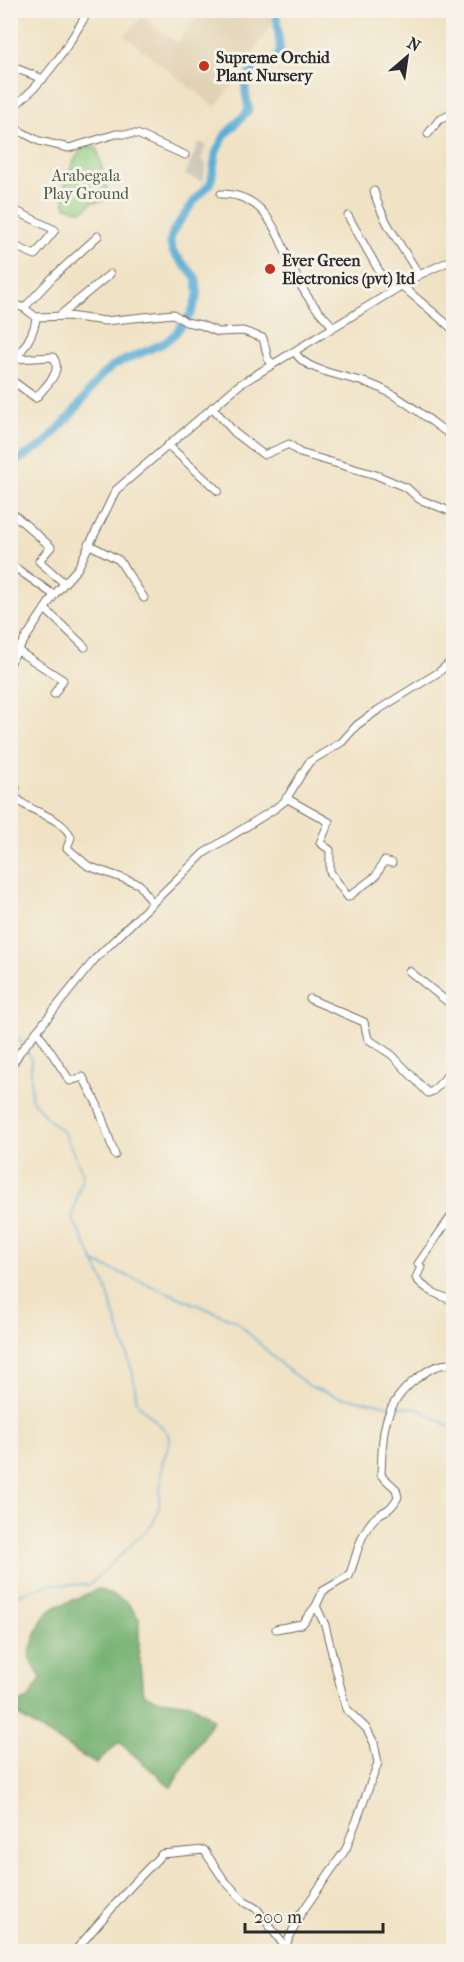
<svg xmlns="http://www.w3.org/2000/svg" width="464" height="1962" font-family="'IM FELL French Canon',serif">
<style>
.built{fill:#e2d2b4}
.industrial{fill:#cac3b8}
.green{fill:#91ce83;stroke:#5e7c57;stroke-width:1.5}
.forest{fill:#74b171;stroke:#506e4e;stroke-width:1.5}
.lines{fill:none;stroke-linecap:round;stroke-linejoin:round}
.stream{stroke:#5baed6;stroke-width:1.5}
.river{stroke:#5baed6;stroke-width:8}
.minor-casing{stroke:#706b61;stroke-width:9}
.minor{stroke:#fff;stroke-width:7}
.poi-dot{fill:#c8321e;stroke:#f7f3e8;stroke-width:2}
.labels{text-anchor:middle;stroke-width:6;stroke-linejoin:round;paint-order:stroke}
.poi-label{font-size:16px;font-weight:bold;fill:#2b2b2b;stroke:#f7f3e8;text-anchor:start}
.park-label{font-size:16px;fill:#4a5c45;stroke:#f7f3e8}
</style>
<rect width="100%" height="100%" fill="#f7f3e8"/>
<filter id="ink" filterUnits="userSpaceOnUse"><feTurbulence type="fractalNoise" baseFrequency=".0167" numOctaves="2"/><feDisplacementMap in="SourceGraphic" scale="12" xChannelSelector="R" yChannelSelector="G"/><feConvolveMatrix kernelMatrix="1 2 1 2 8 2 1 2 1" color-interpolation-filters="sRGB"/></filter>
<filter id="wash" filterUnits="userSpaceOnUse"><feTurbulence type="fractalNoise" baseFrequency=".008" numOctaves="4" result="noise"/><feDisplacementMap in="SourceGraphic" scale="24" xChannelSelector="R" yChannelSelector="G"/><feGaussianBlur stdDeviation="1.35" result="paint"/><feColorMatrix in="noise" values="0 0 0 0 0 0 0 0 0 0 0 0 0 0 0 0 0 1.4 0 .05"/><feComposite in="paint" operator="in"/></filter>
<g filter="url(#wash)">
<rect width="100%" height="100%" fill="#f0e2c5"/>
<!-- built -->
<path class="built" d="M202,10L266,11L275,18L231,87L215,107L125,36L142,16L177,44Z"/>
<!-- industrial -->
<path class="industrial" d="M199,142L206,145L201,160L206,163L203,182L185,175Z"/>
<!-- green -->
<path class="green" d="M86,146L97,148L108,193L104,201L93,202L83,211L66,207C59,192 72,156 86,146Z"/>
<!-- forest -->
<path class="forest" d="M98,1589L127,1602L139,1619V1654L143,1694L159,1700L191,1704L213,1720L171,1787L119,1742L96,1764L11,1711V1706L29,1699L41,1678L29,1657C44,1599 49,1613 98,1589Z"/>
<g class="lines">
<!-- stream -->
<g class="stream">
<path d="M10,947V963"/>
<path d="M10,1028L23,1044"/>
<path d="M94,1262L236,1321L284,1367L311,1387L339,1397L389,1405"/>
<path d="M397,1406L419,1409L454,1429"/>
<path d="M10,1597L51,1584L89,1585L153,1524L159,1507L162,1464L170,1441L167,1432L137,1403L133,1374L105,1284L72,1217L83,1173L64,1133L46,1117L31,1098V1058L26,1048"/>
</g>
<!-- river -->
<path class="river" d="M10,465L44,444L72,414L101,376L114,365L164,343L174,335L191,314L198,294L196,278L173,252L170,242L173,231L195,200L211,183L216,152L225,135L249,110C241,75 244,73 277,60L280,49L276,10"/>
</g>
</g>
<g filter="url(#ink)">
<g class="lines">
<!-- minor casing -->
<g class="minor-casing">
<g id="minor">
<path d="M10,66L43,79"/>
<path d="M10,109C45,84 68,46 89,10"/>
<path d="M10,126L39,141L69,148L116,134H137L185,155"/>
<path d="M428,134L439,120L454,113"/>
<path d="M374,191C382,222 403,247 419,275"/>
<path d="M221,194C278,194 280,256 306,294C313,306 324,316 333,327"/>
<path d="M10,208L55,230L35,255L10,244"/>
<path d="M348,216L391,292"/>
<path d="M402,286L454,330"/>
<path d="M10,303L24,308L36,317L68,316L105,321L173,314L186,322L201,325L218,332L243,331L263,338L268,359L273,364"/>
<path d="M24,308L53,277L98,236"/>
<path d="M59,316L110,274"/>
<path d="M295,351C302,372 354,377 373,385C401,396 429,420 454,438"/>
<path d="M10,366C21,352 35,335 36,317"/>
<path d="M10,379L36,398C45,386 64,372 53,357L16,359"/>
<path d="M212,407L235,433L264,455L289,444L300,453L376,475L407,488L419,499L452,512"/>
<path d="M168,445L218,491"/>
<path d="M10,511L51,547L39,561L64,583"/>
<path d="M88,544L119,560L144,598"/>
<path d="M10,564L54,595"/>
<path d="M45,609L85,647"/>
<path d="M18,651L63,680L54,694"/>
<path d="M10,662L54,595L78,568L116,490L239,385L419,275L454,259"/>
<path d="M10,783L16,788L14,794C23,812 61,814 71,837L67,848L88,866L139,884L152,902"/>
<path d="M286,798L329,822L320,843L330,850V872L348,897L376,876L384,861L392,863"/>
<path d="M409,971L454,1007"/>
<path d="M310,999L364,1022L368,1039L392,1055L428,1093L433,1091L454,1069"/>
<path d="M37,1031L70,1081L83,1077L97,1104L115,1155"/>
<path d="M10,1068L20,1052L95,959L204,853L273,810L285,801L309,762L342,742L357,725L378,710L439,672L454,659"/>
<path d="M446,1076L454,1083"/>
<path d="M454,1212L418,1264L421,1267L416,1278C425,1290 440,1296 454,1301"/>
<path d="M316,1606L323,1591L349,1576C357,1556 359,1535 374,1519C384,1508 387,1516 398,1497L396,1489L381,1475C383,1433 381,1407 416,1379C428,1370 437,1363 454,1364"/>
<path d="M276,1629L302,1624L316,1606L325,1625L346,1709L367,1729L374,1743L378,1763L346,1849L300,1915L285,1947L286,1952"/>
<path d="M74,1952L131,1886L162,1854L204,1850L224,1880L245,1902L257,1909L285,1947"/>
</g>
</g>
<!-- minor -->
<use href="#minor" class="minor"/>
</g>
</g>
<!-- markers -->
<g class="poi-dot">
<circle cx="204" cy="66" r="6"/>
<circle cx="270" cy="269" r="6"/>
</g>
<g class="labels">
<!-- poi labels -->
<g class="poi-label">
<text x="216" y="63">Supreme Orchid<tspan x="216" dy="18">Plant Nursery</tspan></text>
<text x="282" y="266">Ever Green<tspan x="282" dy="18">Electronics (pvt) ltd</tspan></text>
</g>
<!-- park labels -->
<g class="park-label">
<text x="86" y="181">Arabegala<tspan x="86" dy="18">Play Ground</tspan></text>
</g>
</g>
<!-- margin -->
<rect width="464" height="1962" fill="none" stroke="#f7f3e8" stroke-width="36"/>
<!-- north arrow -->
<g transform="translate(407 57) rotate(29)" stroke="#f7f3e8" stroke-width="4.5" paint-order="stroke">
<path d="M0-4.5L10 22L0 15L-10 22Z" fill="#2b2b2b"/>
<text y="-9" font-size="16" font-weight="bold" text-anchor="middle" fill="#2b2b2b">N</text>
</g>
<!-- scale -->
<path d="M245 1923v9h138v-9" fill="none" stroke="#2b2b2b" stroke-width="3"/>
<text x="254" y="1923" font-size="18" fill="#2b2b2b" stroke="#f7f3e8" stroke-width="4.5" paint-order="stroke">200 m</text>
</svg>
